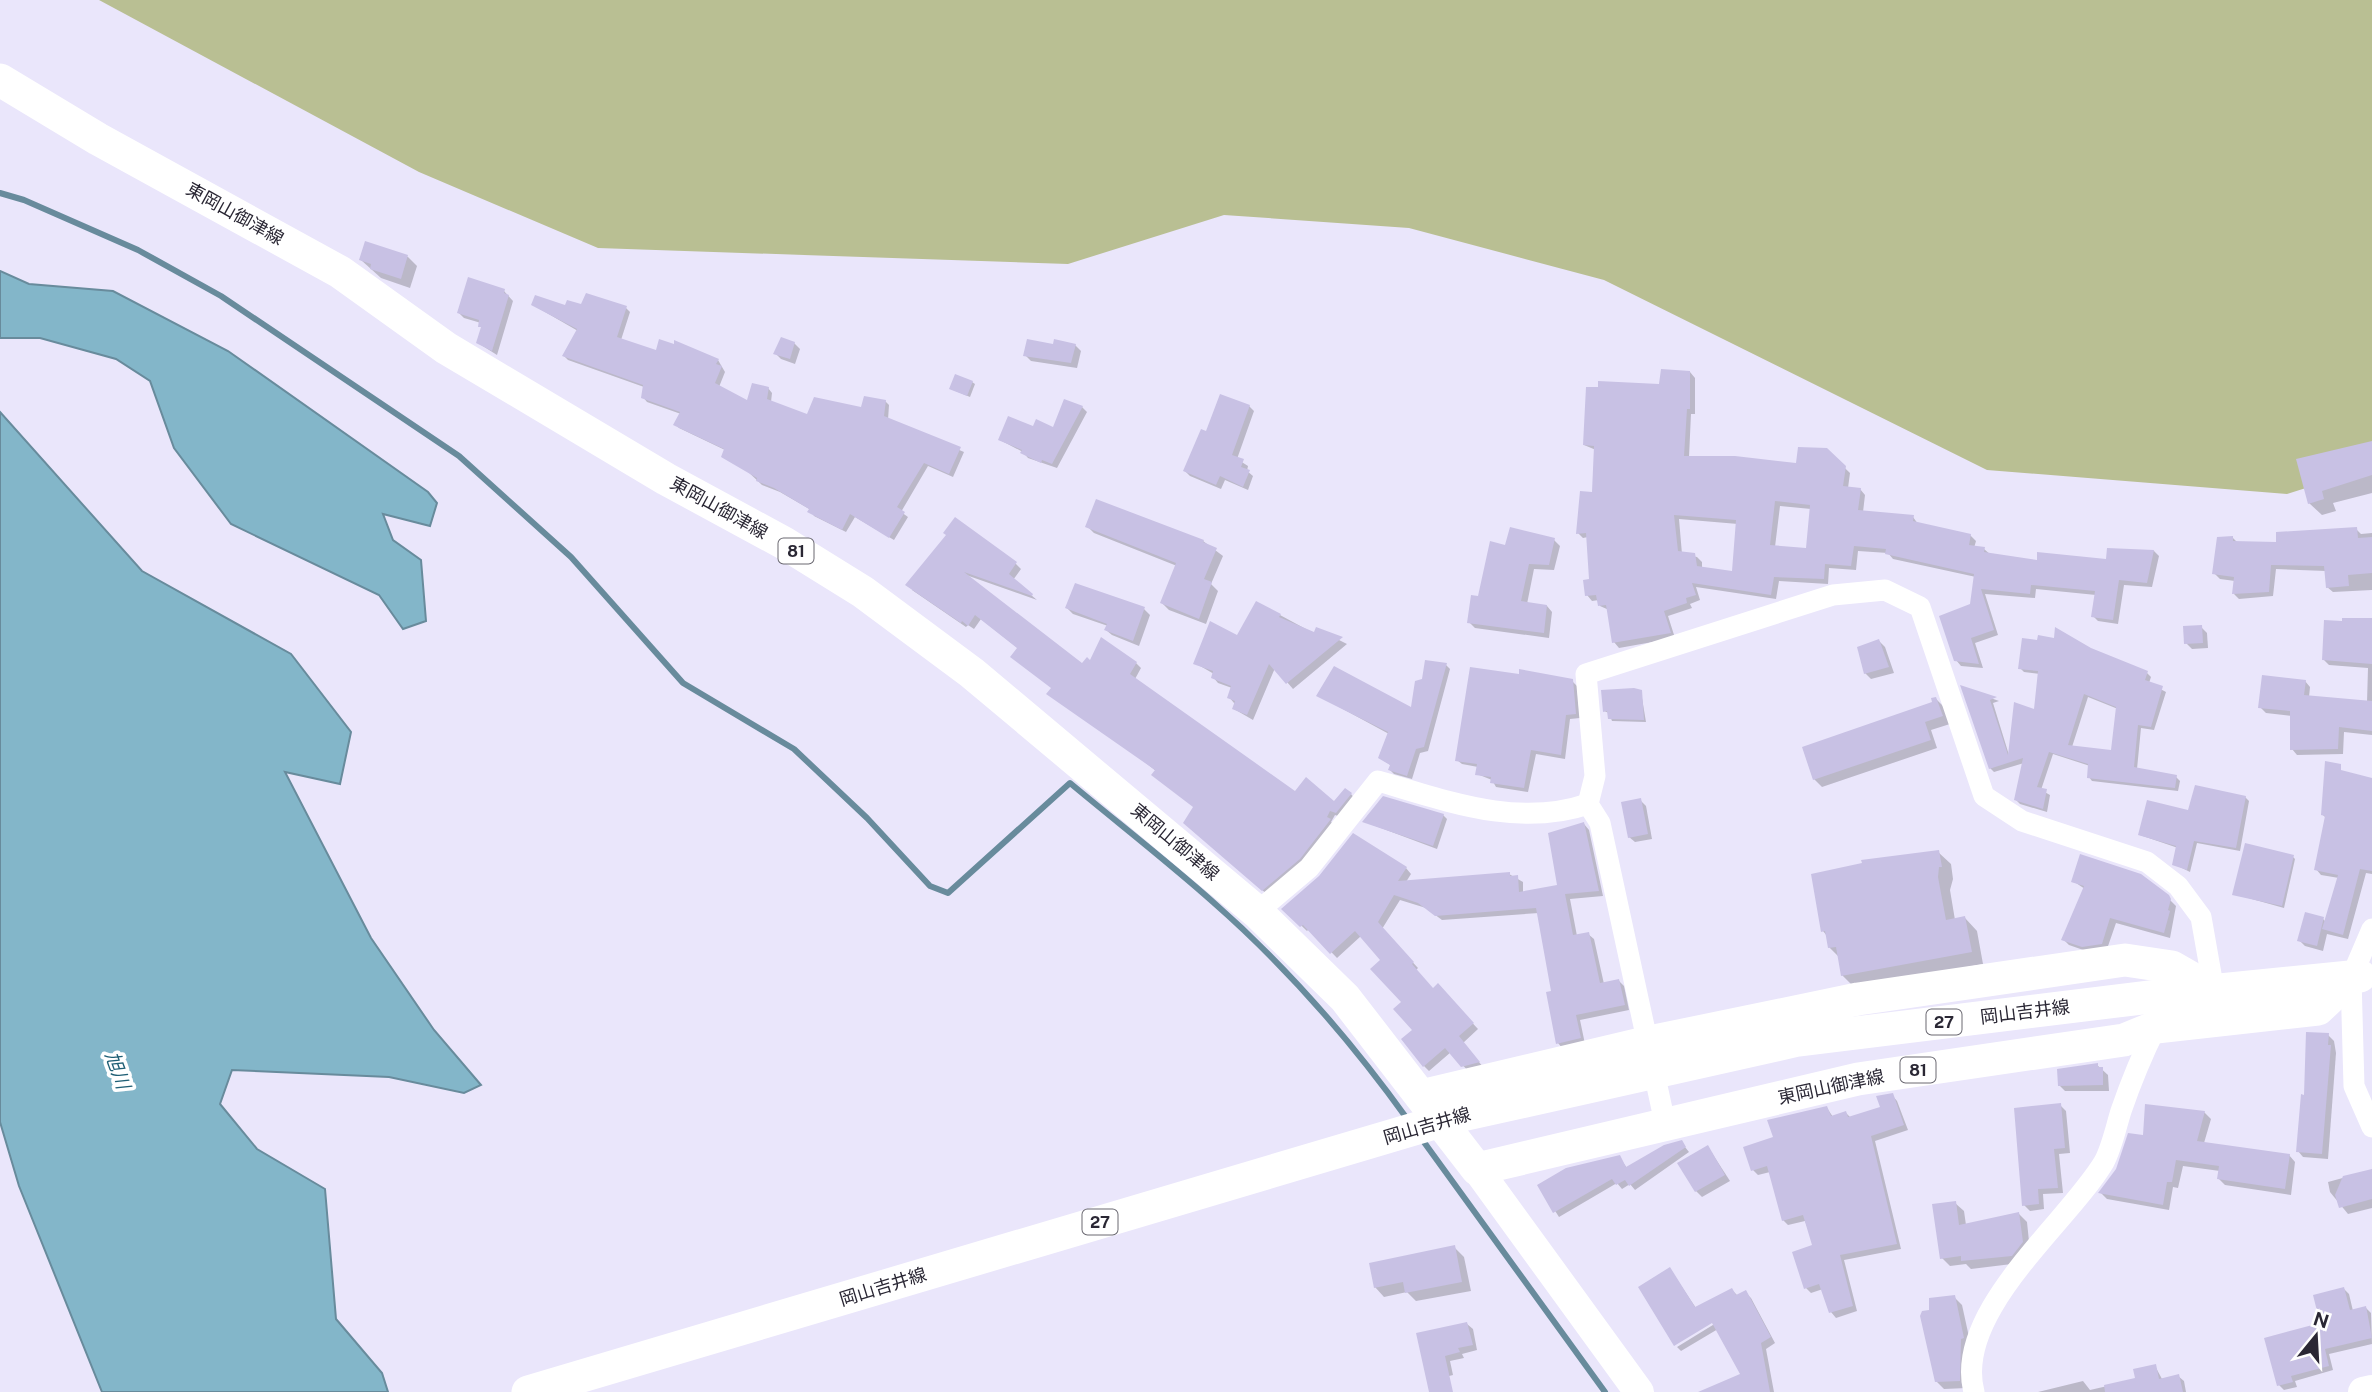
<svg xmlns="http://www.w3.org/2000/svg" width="2372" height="1392" font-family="'Public Sans','Noto Sans JP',sans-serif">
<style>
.green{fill:#b9bf93}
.water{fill:#83b6c9;stroke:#688b9c;stroke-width:2}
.shadow{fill:#0003;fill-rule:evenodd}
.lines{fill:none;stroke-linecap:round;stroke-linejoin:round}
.stream{stroke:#688b9c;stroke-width:6}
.building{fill:#c8c1e4;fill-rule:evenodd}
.street{stroke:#fff;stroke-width:21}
.secondary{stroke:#fff;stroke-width:30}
.primary{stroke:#fff;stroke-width:33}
.labels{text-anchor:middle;stroke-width:7;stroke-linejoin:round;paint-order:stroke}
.shield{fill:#fff;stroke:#6a6871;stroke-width:2}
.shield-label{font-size:16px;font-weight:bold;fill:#2a2734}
.street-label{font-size:18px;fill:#2a2734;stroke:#fff}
.water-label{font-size:19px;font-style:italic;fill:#1f5f75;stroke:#fff}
</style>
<rect width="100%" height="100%" fill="#eae6fb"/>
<!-- green -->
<path class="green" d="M99,0H2372V467L2287,494L1987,470L1604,280L1409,228L1224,215L1068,264L598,248L419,172Z"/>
<!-- water -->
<g class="water">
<path d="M0,271L29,284L113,291L228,351L428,492L437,503L430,526L383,514L393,540L421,560L426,621L403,629L379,595L231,524L174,448L150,381L116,359L40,338H0Z"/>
<path d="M0,412L142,571L291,654L351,732L340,784L285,772L371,938L434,1030L481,1085L464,1093L389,1077L232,1070L220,1104L257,1149L325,1189L336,1319L382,1373L388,1392H102L19,1186L0,1122Z"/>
</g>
<!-- shadow -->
<g class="shadow">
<path d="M367,243L408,257L417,266L410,288L381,278L361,260Z"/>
<path d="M504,291L513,301L497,355L478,343L482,328L481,323L464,318L459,313Z"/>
<path d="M533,305L626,308L630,312L621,340L657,352L718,360L725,372L719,387L748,402L768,388L772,393L771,402L808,417L862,409L885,401L889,405L888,420L964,452L953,477L928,466L901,512L908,517L894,540L855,517L846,532L814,516L811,510L780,492L762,485L725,450L679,428L675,424L681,414L647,402L643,397L644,387L568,360L564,356L578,331Z"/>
<path d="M794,343L800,349L795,364L781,359L775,353Z"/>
<path d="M1075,345L1081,351L1077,368L1031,361L1025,355L1054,346Z"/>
<path d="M1690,372L1695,378V414H1691L1689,457L1798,465L1826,450L1850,473L1848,488L1860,489L1865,495L1863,512L1913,517L1918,524L1970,535L1976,541L1974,548L1984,549L1991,555L2038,562L2108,561L2154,551L2159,556L2152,587L2124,585L2118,624L2098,621L2093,616L2096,595L2036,589L2035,598L1985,594L1998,635L1975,643L1983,668L1961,666L1956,660L1972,605L1976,577L1893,559L1888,553L1858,551L1856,570L1829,568L1828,584L1779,581L1776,599L1696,587L1700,600L1690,604L1692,608L1668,616L1675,638L1619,648L1614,642L1609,610L1600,606L1599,600L1592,601L1587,595L1591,580L1588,537L1583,538L1578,533L1594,494L1596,450L1584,445L1661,386ZM1780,506L1811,509L1808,549L1775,547ZM1679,519L1738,524L1734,573L1702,569V562L1697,557L1682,554Z"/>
<path d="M972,382L975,384L970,397L951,389Z"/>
<path d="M1249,406L1254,411L1237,459L1248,466L1247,471L1253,476L1248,490L1225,480L1221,489L1190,476L1185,471L1207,433Z"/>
<path d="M1082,407L1087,412L1057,468L1028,458L1023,452L1000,440L1054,429Z"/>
<path d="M2372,442V493L2333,503L2336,511L2322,515L2309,503Z"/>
<path d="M1097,502L1203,541L1223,556L1211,584L1218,591L1206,624L1169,610L1162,603L1177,566L1094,533L1087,526Z"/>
<path d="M2356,529L2361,534L2372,533V590L2333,592L2327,587L2326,571L2276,569L2273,596L2239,599L2234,594L2235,581L2220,579L2214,573L2232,537L2238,543L2278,544Z"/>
<path d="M948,535L1016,564L1021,569L1013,580L1037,600L966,575L1083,666L1136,663L1141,668L1135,679L1295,793L1335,803L1351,794L1355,799L1341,817L1335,815L1331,822L1335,825L1304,864L1268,895L1190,828L1195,808L1156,771L1053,689L1019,649L981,619L974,629L968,625L966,627L912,590Z"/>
<path d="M1554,540L1560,546L1554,570L1534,569L1527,604L1547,606L1552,612L1549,638L1475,628L1469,622L1507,547Z"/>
<path d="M1067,608L1144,609L1150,615L1139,646L1112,635L1106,630L1108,626L1073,614Z"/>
<path d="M1280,615L1315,634L1317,629L1347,644L1293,689L1275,668L1253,720L1234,709V703L1229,697L1232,688L1218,683L1213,677L1214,674L1195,663Z"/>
<path d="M2372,620V735L2344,732L2343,754L2297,755L2292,749V716L2266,713L2260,707L2305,681L2310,687L2309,697L2367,702L2368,668L2329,665L2324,660Z"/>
<path d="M2201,627L2207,633L2208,648L2192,649L2186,643Z"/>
<path d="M1879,641L1885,647L1894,673L1871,679L1865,673Z"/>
<path d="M2090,650L2147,673L2151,677L2149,683L2166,692L2154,730L2141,728L2137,769L2176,777L2180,781L2178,791L2092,781L2089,777L2090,766L2053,754L2041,790L2050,795L2047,812L2020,804L2016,800L2024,763L1994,772L1990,768L1963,688L1999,701L1993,703L2009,755L2036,711L2040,674L2024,672L2020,668ZM2088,697L2118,709L2113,751L2072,747Z"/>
<path d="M1446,665L1450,669L1428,751L1420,753L1412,779L1394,774L1390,770L1392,766L1380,758L1389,734L1319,696L1413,710Z"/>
<path d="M1572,681L1577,686L1580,718L1570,719L1565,759L1536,754L1528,792L1496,787L1492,780L1477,774L1478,767L1462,764L1457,760Z"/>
<path d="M1641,692L1646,722L1612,721L1609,713L1604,711Z"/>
<path d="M1936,699L1944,707L1950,724L1931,730L1937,748L1822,787L1814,779L1934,704Z"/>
<path d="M2372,779V874L2366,873L2348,939L2327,934L2323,951L2305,946L2299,940L2323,919L2326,922L2339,878L2321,875L2316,869L2326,818L2322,814Z"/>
<path d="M2245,797L2249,801L2240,851L2197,843L2190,872L2174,864L2178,848L2140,835L2189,812Z"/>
<path d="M1640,800L1646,806L1652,839L1635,842L1629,837Z"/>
<path d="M1443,815L1447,819L1437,849L1365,822Z"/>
<path d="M1584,824L1589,830L1603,896L1570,899L1577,936L1588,934L1594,939L1604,984L1619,981L1624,986L1629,1010L1580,1020L1585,1044L1563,1049L1558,1043L1553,993L1539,913L1442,920L1426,908L1400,900L1382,929L1418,968L1416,970L1433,990L1438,986L1478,1029L1463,1043L1484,1068L1468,1071L1451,1052L1429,1071L1424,1066L1403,1002L1383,960L1361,936L1337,958L1309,929L1307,931L1284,909L1406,868L1411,874L1406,882L1509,874L1523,882V893L1559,886Z"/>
<path d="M1938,852L1951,864L1953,879L1950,890L1955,920L1965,918L1977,931L1983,964L1855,988L1842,975L1839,957L1829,947L1827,936L1823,931Z"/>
<path d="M2293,857L2295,859L2284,908L2234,894Z"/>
<path d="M2073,881L2167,897L2176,906L2170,938L2116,923L2107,949L2089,952L2069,945L2063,939L2085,889Z"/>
<path d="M2328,1035L2334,1041L2336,1053L2328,1159L2303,1157L2298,1151L2305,1097Z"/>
<path d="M2097,1065L2108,1075L2109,1091H2065L2059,1085Z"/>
<path d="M1892,1095L1897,1101L1908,1130L1875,1141L1901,1249L1844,1260L1857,1311L1836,1318L1831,1312L1823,1289L1811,1293L1806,1288L1814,1246L1805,1221L1788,1225L1783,1220L1770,1172L1758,1175L1753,1170L1775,1138L1827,1108L1833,1117L1846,1113L1851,1118L1882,1108Z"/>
<path d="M2060,1105L2066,1111L2070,1153L2059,1154L2063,1193L2043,1194L2044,1209L2030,1211L2024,1205Z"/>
<path d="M2204,1112L2211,1119L2204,1143L2289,1155L2295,1162L2291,1195L2225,1185L2219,1179L2220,1171L2183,1166L2178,1188L2173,1187L2169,1210L2107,1199L2101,1193L2145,1138Z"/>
<path d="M1681,1142L1689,1152L1635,1190L1630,1184L1622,1189L1617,1183L1559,1217L1539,1186L1619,1157L1627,1168Z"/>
<path d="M1708,1147L1730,1181L1702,1197L1696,1191Z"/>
<path d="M2372,1170V1208L2348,1214L2330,1192L2328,1182Z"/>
<path d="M1955,1203L1964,1211L1966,1225L2019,1214L2027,1222L2030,1251L2020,1263L1971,1269L1966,1264L1950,1266L1942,1258Z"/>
<path d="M1454,1247L1464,1257L1471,1291L1416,1301L1407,1292L1384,1297L1375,1287Z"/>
<path d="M1670,1269L1696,1308L1732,1290L1738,1296L1745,1292L1751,1298L1775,1343L1766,1349L1774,1392H1701L1742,1375L1718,1329L1681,1351L1677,1347L1721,1320L1719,1317L1675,1344Z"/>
<path d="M2344,1289L2349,1294L2353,1311L2366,1308L2371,1313L2372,1344L2329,1354L2333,1370L2295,1381L2297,1387L2284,1390L2279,1385Z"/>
<path d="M1954,1297L1962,1305L1971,1346L1967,1388L1944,1389L1936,1381L1931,1311Z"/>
<path d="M1467,1324L1473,1329L1477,1350L1462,1354L1464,1358L1450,1361L1453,1375L1433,1380L1427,1374Z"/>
<path d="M2155,1366L2162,1379L2178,1376L2184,1381L2186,1392H2038L2083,1381L2090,1390L2138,1379Z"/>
</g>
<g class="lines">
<!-- stream -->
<g class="stream">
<path d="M0,193L24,200L138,250L221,296L459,456L571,557L683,683L794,749L867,818L930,886L948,893L1070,783C1118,823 1167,861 1213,902C1286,966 1352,1042 1408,1120"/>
<path d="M1421,1138L1605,1392"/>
</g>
</g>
<!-- building -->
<g class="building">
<path d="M365,241L408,255L401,279L370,269L371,264L359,260Z"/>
<path d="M468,277L505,289L504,293L509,295L492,351L476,343L481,327H478L479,320L457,313Z"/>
<path d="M586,293L627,306L617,337L656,350L659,339L674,344V340L719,359L716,364L722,366L715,383L747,400L752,383L769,387L767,399L807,414L814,397L861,407L864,396L886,400L884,416L961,447L949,474L924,463L897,507L905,512L889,538L850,514L842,530L807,512L809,509L774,488L756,481L757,478L721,457L724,449L673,425L680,412L641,398L643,385L562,356L577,329L531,305L535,295L565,305L567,300L581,304Z"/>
<path d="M781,337L795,342L790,359L773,354Z"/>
<path d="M1027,339L1053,344L1054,339L1076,344L1071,363L1023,356Z"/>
<path d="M1661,369L1690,371V409H1687L1684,456H1735L1796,463L1798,447L1827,448L1846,466L1843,486L1861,488L1858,510L1914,515L1913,521L1971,534L1969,545L1985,547L1984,552L2037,560V552L2106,559L2107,548L2154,550L2147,583L2119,580L2113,620L2091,617L2095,591L2031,585L2030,594L1981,589L1994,630L1971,638L1979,664L1954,661L1939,616L1970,604L1974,574L1885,554L1886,549L1854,546L1851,566L1825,564L1824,579L1774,577L1771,595L1692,583L1696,595L1686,598L1687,603L1664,611L1671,633L1612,643L1606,605L1598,606L1596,595L1585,596L1583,580L1589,579L1586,533L1576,534L1580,491L1592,492L1594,446L1583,445L1586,387H1598V381L1659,384ZM1775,501L1810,505L1806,548L1770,545ZM1674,515L1736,520L1732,571L1697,566L1695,553L1678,551Z"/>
<path d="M955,374L973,381L967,396L949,389Z"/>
<path d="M1220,394L1250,405L1232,455L1244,459L1241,467L1250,470L1243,487L1220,476L1216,485L1183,471L1201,429L1206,431Z"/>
<path d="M1064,399L1083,406L1052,464L1042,460L1041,463L1020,453L1022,450L998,440L1008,416L1033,426L1036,419L1053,427Z"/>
<path d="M2372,441V475L2322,491L2324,499L2308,504L2296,459Z"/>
<path d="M1096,499L1204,540L1203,542L1217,548L1204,579L1212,582L1199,619L1160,603L1176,563L1085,527Z"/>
<path d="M955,517L1017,562L1009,574L1033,594L1032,596L964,572L1082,663L1087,657L1090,660L1101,637L1137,662L1130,674L1295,791L1306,777L1334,801L1345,788L1352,793L1336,813L1330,811L1327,817L1331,819L1300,859L1262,891L1183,823L1193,807L1151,775L1155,770L1046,694L1051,688L1010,657L1017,648L975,615L968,626L962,621L961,623L905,585L946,535L943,533Z"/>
<path d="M1510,527L1555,538L1549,565L1529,564L1521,601L1547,605L1544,633L1467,623L1471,595L1478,596L1490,541L1505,545Z"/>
<path d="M2357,527L2358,538L2372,537V573L2348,575L2349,586L2326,588L2324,566L2271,565L2269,592L2232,594L2234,577L2212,574L2217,537L2233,536V541L2276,542V532Z"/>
<path d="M1075,583L1145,607L1133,641L1104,630L1107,624L1065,608Z"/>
<path d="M1256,601L1281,614L1279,617L1314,632L1316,627L1343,637L1286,684L1269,664L1247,715L1232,709L1235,701L1227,698L1231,686L1211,678L1213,671L1193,664L1210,621L1237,635Z"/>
<path d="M2342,618H2372V664L2322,660L2324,620L2342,621Z"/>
<path d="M2202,625L2203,643L2184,644L2183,626Z"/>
<path d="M2055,627L2091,648L2148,671L2145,680L2163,686L2151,727L2138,725L2134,767L2177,775L2175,788L2087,778L2088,764L2049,752L2037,787L2047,789L2043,809L2014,800L2023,758L1989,769L1960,685L1997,697L1990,700L2008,755L2014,702L2034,709L2038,671L2018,669L2022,638L2037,640L2038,635L2054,638ZM2084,694L2116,707L2111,750L2068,745Z"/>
<path d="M1879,639L1889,667L1864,674L1857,647Z"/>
<path d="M1425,660L1447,663L1424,747L1416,749L1407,776L1388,770L1390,765L1378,758L1388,732L1316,696L1334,666L1411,707L1415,681L1422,679Z"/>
<path d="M1470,667L1519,674V669L1573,679L1576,714L1566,715L1561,755L1531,750L1524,788L1490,783L1491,777L1475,775L1477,764L1455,761Z"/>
<path d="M2262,675L2306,680L2304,695L2372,701V731L2339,727L2338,749L2290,750V711L2258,708Z"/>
<path d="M1634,688L1642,690L1644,720L1608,719L1607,711L1603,712L1601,690Z"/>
<path d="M1936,697L1943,716L1925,722L1931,740L1813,780L1802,747L1932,702L1931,698Z"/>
<path d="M2325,761L2341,764V770L2372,778V871L2360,869L2343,935L2322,929L2338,875L2314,870L2325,816L2321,815Z"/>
<path d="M2195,785L2246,796L2236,848L2194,841L2187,870L2172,865L2176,846L2138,835L2147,800L2188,810Z"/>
<path d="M1383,796L1444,814L1433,846L1362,822Z"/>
<path d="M1641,798L1648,834L1628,838L1621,802Z"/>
<path d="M1584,822L1599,891L1565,894L1573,935L1589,932L1600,983L1619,979L1625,1005L1576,1015L1581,1038L1556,1044L1546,992L1551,991L1536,908L1435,916L1418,903L1394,895L1378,922L1414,962L1412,964L1433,988L1438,983L1474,1023L1459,1036L1480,1062L1461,1067L1445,1048L1423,1067L1401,1039L1412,1030L1393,1009L1401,1002L1370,969L1380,960L1355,931L1330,954L1303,925L1300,927L1281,909L1319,876L1353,833L1407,867L1398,881L1510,872V876L1518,875L1519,892L1557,885L1548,833Z"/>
<path d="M2245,843L2294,855L2282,906L2232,895Z"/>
<path d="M1939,850L1942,867H1939L1938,877L1946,920L1965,916L1972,952L1841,976L1836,947L1828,948L1825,931L1821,932L1811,874L1862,863L1861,860Z"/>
<path d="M2080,854L2141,874L2169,895L2171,899L2168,910L2170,911L2164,933L2110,918L2102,944L2082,947L2061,940L2084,886L2071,882Z"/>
<path d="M2305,912L2324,917L2317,946L2297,941Z"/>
<path d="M2306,1032L2329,1033L2328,1045H2331L2322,1154L2296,1152L2301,1094L2304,1095Z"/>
<path d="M2098,1063V1067H2103V1085L2058,1086L2057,1069Z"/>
<path d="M1893,1093L1904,1125L1871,1136L1897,1244L1840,1255L1853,1306L1829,1313L1819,1284L1804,1289L1792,1252L1812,1245L1803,1215L1782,1221L1767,1166L1751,1171L1743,1147L1773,1137L1767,1120L1827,1106L1831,1116L1846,1111L1848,1117L1880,1107L1876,1096Z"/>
<path d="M2061,1103L2065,1148L2054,1149L2058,1188L2038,1189L2039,1204L2022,1206L2014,1108Z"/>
<path d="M2145,1104L2205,1111L2197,1141L2290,1154L2285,1189L2217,1179L2219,1166L2176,1160L2172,1182H2167L2163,1205L2098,1193L2116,1169L2128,1133L2143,1135Z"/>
<path d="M1682,1140L1686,1147L1629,1186L1625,1180L1616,1185L1612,1179L1553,1213L1537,1185L1566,1168L1620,1155L1626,1167L1664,1145Z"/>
<path d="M1708,1145L1725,1175L1695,1192L1677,1163Z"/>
<path d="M2372,1169V1199L2339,1208L2335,1195L2343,1176Z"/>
<path d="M1956,1201L1959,1225L2019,1212L2023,1242L2012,1256L1961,1261V1256L1940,1259L1932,1204Z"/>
<path d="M1455,1245L1462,1282L1405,1293L1403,1282L1374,1288L1369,1263Z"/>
<path d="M1670,1267L1695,1307L1732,1288L1736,1295L1746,1290L1771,1337L1761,1343L1770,1392H1698L1740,1374L1712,1323L1674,1346L1638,1287Z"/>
<path d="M2344,1287L2350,1310L2366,1306L2372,1338L2325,1349L2329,1366L2291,1376L2293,1382L2277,1386L2264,1338L2320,1323L2313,1295Z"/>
<path d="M1955,1295L1964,1338L1961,1339L1960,1381L1935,1382L1920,1316L1922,1311L1929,1310V1298Z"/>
<path d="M1467,1322L1473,1345L1458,1348L1460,1352L1445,1356L1453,1392H1429L1416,1333Z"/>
<path d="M2156,1364L2159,1379L2179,1374L2183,1392H2105L2104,1385L2135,1378L2133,1369Z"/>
</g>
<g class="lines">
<!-- street -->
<g class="street">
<path d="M1257,912L1309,868L1378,781C1447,801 1518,828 1588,804"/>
<path d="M2372,929L2351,978L2354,1086L2372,1127"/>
<path d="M1665,1123L1600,823L1588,804L1595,776L1586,674L1833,595L1885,590L1920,607L1984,796L2022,821L2147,862L2178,886L2201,917L2214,991"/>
<path d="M1974,1392C1953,1312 2067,1224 2104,1162C2112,1147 2116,1127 2121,1111C2131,1082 2142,1055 2156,1027L2155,1023"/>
</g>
<!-- secondary -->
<g class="secondary">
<path d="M1477,1169L1639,1392"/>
<path d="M2363,1392L2372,1390"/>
</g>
<!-- primary -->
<g class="primary">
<path d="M0,80L98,139L340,272L446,348L666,479L784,543L863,592L972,673L1257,912L1345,998L1477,1169L1858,1079L2124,1040L2156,1027L2318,1009L2351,978"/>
<path d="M1421,1096L1645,1043L1858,999L2125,960L2172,967L2214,991"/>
<path d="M528,1392L1458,1116L1798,1040L2150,997L2360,976"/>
</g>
</g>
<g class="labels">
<!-- shield labels -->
<g class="shield">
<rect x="778.5" y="538.5" width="35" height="25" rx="5"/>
<rect x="1926.5" y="1009.5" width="35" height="25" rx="5"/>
<rect x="1900.5" y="1057.5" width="35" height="25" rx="5"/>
<rect x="1082.5" y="1209.5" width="35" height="25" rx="5"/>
</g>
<g class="shield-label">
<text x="796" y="557">81</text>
<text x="1944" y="1028">27</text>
<text x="1918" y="1076">81</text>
<text x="1100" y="1228">27</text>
</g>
<!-- street labels -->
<g class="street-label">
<text transform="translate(235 214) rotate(29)" y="6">東岡山御津線</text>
<text transform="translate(719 508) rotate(29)" y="6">東岡山御津線</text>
<text transform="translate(1175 842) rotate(40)" y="6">東岡山御津線</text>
<text transform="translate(2025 1012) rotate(-7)" y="6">岡山吉井線</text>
<text transform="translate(1831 1087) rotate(-12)" y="6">東岡山御津線</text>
<text transform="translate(1427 1126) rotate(-16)" y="6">岡山吉井線</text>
<text transform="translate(883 1287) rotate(-17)" y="6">岡山吉井線</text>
</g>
<!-- water labels -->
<g class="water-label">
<text transform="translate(118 1070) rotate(70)" y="7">旭川</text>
</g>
</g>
<!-- north arrow -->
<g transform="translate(2316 1336) rotate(18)" stroke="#ffffff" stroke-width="5" paint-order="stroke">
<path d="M0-5L12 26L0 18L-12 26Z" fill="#2a2734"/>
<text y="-10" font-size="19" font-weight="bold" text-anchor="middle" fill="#2a2734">N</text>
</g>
</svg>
